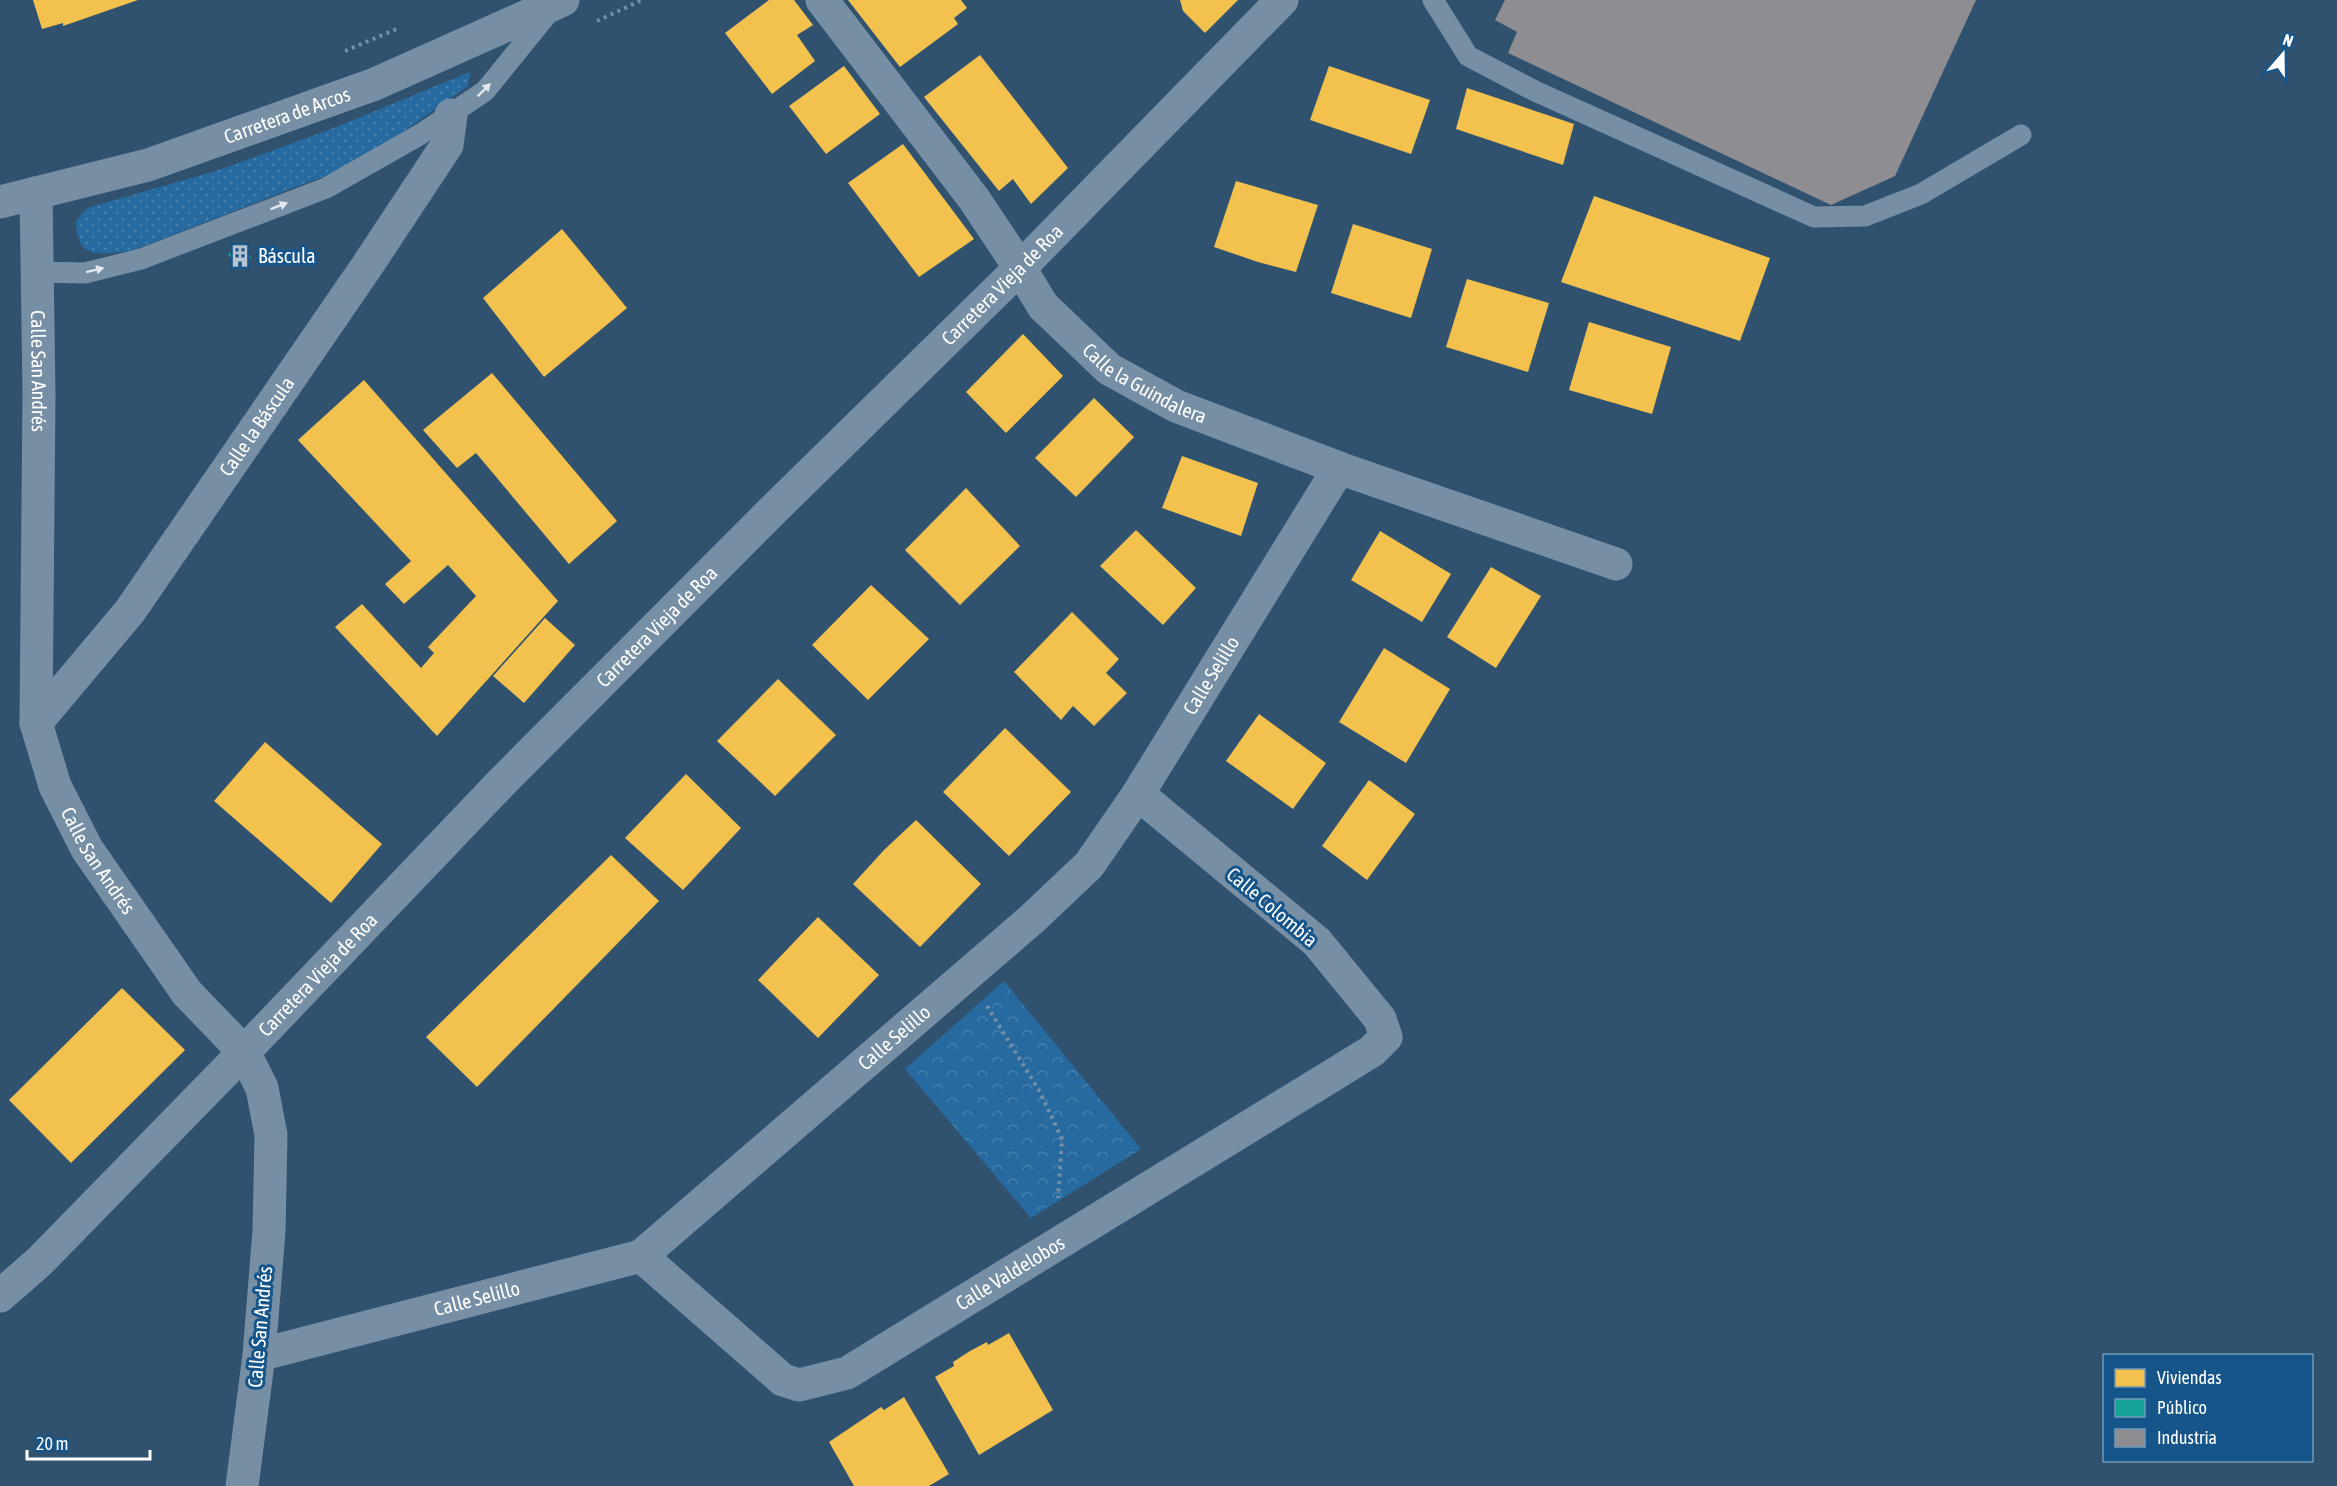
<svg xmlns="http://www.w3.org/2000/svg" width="2337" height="1486" font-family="'Asap Condensed',sans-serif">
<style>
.park{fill:url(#park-crowns)}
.garden{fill:url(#garden-dots)}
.homes{fill:#f2c14e}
.public{fill:#17a398}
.industry{fill:#8d8d92}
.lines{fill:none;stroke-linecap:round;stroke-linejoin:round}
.path{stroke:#778fa4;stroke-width:4;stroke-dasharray:3 4.5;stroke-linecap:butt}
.service{stroke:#778fa4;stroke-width:21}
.minor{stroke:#778fa4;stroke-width:33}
.tertiary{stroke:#778fa4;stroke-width:33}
.oneway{fill:#e4e9ed}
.labels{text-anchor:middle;stroke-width:6;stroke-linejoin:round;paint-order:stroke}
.street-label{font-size:20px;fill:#fff;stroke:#15558a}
.poi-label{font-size:20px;fill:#fff;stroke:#15558a;text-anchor:start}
</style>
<defs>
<pattern id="park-crowns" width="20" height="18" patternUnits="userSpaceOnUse" patternTransform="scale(1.5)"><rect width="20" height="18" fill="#266a9f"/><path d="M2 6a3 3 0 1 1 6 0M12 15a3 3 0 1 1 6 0" fill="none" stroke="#4780ad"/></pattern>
<pattern id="garden-dots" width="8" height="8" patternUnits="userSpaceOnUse" patternTransform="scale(1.5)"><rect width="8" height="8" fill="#266a9f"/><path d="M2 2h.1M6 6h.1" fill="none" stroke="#4780ad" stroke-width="1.8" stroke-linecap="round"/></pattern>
</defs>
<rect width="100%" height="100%" fill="#30526f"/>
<!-- park -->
<path class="park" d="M1004,981L1141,1149L1031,1218L905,1069Z"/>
<!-- garden -->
<path class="garden" d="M470,72L468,86L393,139L332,173L131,251C100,254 77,261 76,221L87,208L219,170L331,129Z"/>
<!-- homes -->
<g class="homes">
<path d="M33,0H138L63,26V23L42,29Z"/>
<path d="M769,0H794L813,25L797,35L815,61L772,94L725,33Z"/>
<path d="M848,0H961L967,8L954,18L958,24L900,67Z"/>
<path d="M1180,0H1238L1205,33L1183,11Z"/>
<path d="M980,55L1068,168L1031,204L1013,179L999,191L924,97Z"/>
<path d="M844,66L880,114L826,154L789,106Z"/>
<path d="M1329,66L1430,100L1411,154L1310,120Z"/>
<path d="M1467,88L1574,124L1563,165L1456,129Z"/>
<path d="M903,144L974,239L919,277L848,183Z"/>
<path d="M1236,181L1318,205L1296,272L1258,262L1214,247Z"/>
<path d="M1594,196L1770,258L1740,341L1561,282Z"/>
<path d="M1353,224L1432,249L1411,318L1331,293Z"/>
<path d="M562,229L627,308L544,377L483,298Z"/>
<path d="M1467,279L1549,303L1528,372L1446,347Z"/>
<path d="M1589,322L1671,347L1652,414L1569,390Z"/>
<path d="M1023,334L1063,376L1006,433L966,392Z"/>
<path d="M492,373L617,521L569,564L476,453L457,468L423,430Z"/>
<path d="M364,380L558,601L437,736L335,627L362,604L421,668L434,653L428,647L476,596L448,565L404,604L385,584L411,561L298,440Z"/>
<path d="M1094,398L1134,437L1076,497L1035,458Z"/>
<path d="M1182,456L1258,483L1241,536L1162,508Z"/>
<path d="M966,488L1020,546L960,605L905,550Z"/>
<path d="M1136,530L1196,588L1163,625L1100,566Z"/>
<path d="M1380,531L1451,574L1422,622L1351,580Z"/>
<path d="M1491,567L1541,596L1496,668L1447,637Z"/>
<path d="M871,585L929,639L868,700L812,645Z"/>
<path d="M1072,612L1119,659L1106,673L1127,693L1094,726L1073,706L1061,720L1014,672Z"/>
<path d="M545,618L575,645L524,703L493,676Z"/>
<path d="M1384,648L1450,689L1406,763L1339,722Z"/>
<path d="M778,679L836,735L775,796L717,741Z"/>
<path d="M1259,714L1326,763L1293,809L1226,761Z"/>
<path d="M1005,728L1071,792L1009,856L943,792Z"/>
<path d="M265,742L382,844L331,903L214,801Z"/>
<path d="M686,774L741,828L683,890L625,838Z"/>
<path d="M1369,780L1415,814L1367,880L1322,846Z"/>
<path d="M916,820L981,884L920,947L853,884L884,850Z"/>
<path d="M611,855L659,901L477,1087L426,1037Z"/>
<path d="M818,917L879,975L818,1038L758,980Z"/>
<path d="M122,988L185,1050L71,1163L9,1100Z"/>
<path d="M1009,1333L1053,1410L979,1455L935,1377L954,1366L953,1362L970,1351L987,1342L988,1345Z"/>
<path d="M904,1397L949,1474L929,1486H854L829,1442L881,1407L884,1410Z"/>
</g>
<!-- public -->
<path class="public" d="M246,246L251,258L235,265L228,254Z"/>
<!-- industry -->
<path class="industry" d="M1505,0H1976L1895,176L1831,205L1508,53L1517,32L1495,20Z"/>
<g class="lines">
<!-- path -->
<g class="path">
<path d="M597,21L642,0"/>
<path d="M345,51L399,28"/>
<path d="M987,1006L1040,1092L1062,1139L1058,1198"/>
</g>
<!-- service -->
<g class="service">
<path d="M1433,0L1468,56L1535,91L1814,217L1865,216L1921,194L2021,135"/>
<path d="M37,272L85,273L141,259L326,188L421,134L485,91L550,11"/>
</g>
<!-- minor -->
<g class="minor">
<path id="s1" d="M822,0L974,199L1020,268L1043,306L1109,369L1176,406L1339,468L1616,564"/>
<path id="s2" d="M36,193L39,394L36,723L55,786L87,849L187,993L244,1052L262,1088L271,1135L269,1231L259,1355L242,1486"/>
<path id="s3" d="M36,723L130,611L367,266L447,145L451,115"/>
<path id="s4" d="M641,1256L783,1380L799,1385L847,1373L1372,1051L1386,1037L1380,1019L1317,942L1138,794"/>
<path id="s5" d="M0,1296L40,1261L244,1052L504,780L769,514L1020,268L1282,0"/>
<path id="s6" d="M259,1355L641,1256L1033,918L1089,865L1138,794L1339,468"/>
</g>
<!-- tertiary -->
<path class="tertiary" id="s7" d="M0,202L148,165L375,84L563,0"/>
</g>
<!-- one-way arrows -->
<defs><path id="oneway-solid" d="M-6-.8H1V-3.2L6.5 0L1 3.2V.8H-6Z" transform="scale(1.5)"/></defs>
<g class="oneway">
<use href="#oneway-solid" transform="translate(484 90) rotate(-45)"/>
<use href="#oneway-solid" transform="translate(279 206) rotate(-21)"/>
<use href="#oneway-solid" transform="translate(95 270) rotate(-14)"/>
</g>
<!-- icons -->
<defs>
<g id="building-bare" transform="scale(1.8)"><path d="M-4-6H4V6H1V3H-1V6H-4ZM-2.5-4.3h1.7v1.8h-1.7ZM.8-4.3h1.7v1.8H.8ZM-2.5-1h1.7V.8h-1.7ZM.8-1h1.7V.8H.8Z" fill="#b7c2cd" stroke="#15558a" stroke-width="2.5" paint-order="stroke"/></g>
</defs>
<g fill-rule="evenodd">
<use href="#building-bare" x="240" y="256"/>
</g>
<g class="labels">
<!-- street labels -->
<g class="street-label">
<text dy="7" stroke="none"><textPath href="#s7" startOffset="300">Carretera de Arcos</textPath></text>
<text dy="7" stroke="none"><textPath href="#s5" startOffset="1424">Carretera Vieja de Roa</textPath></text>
<text dy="7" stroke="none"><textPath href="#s2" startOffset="178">Calle San Andrés</textPath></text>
<text dy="7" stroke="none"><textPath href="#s1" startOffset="507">Calle la Guindalera</textPath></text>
<text dy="7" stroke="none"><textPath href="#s3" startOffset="370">Calle la Báscula</textPath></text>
<text dy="7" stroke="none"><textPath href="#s5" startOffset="938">Carretera Vieja de Roa</textPath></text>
<text dy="7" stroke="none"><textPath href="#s6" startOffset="1215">Calle Selillo</textPath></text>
<text dy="7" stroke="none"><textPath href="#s2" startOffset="682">Calle San Andrés</textPath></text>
<text transform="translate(1272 907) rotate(40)" y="7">Calle Colombia</text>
<text dy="7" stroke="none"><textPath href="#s5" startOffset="452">Carretera Vieja de Roa</textPath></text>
<text dy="7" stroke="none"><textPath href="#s6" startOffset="729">Calle Selillo</textPath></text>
<text dy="7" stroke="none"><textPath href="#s4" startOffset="446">Calle Valdelobos</textPath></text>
<text dy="7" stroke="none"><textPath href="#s6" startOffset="225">Calle Selillo</textPath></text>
<text transform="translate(260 1327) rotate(-85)" y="7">Calle San Andrés</text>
</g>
<!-- poi labels -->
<g class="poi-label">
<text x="258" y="263">Báscula</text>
</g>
</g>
<!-- legend -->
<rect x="2103" y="1354" width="210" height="108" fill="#15558a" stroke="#7399b9" stroke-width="1.5"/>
<rect x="2115" y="1369" width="30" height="18" fill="#f2c14e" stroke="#7399b9" stroke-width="1.5"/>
<text x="2157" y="1384" font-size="18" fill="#ffffff">Viviendas</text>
<rect x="2115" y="1399" width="30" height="18" fill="#17a398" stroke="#7399b9" stroke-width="1.5"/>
<text x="2157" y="1414" font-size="18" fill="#ffffff">Público</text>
<rect x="2115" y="1429" width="30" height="18" fill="#8d8d92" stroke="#7399b9" stroke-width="1.5"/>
<text x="2157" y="1444" font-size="18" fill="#ffffff">Industria</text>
<!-- north arrow -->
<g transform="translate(2283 54) rotate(20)" stroke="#15558a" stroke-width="4.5" paint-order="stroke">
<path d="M0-4.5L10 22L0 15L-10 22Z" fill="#ffffff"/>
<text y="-9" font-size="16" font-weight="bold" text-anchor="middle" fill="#ffffff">N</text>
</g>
<!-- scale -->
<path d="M27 1450v9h123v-9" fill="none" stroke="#ffffff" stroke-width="3"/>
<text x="36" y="1450" font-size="18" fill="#ffffff" stroke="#15558a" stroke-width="4.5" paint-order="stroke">20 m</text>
</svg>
